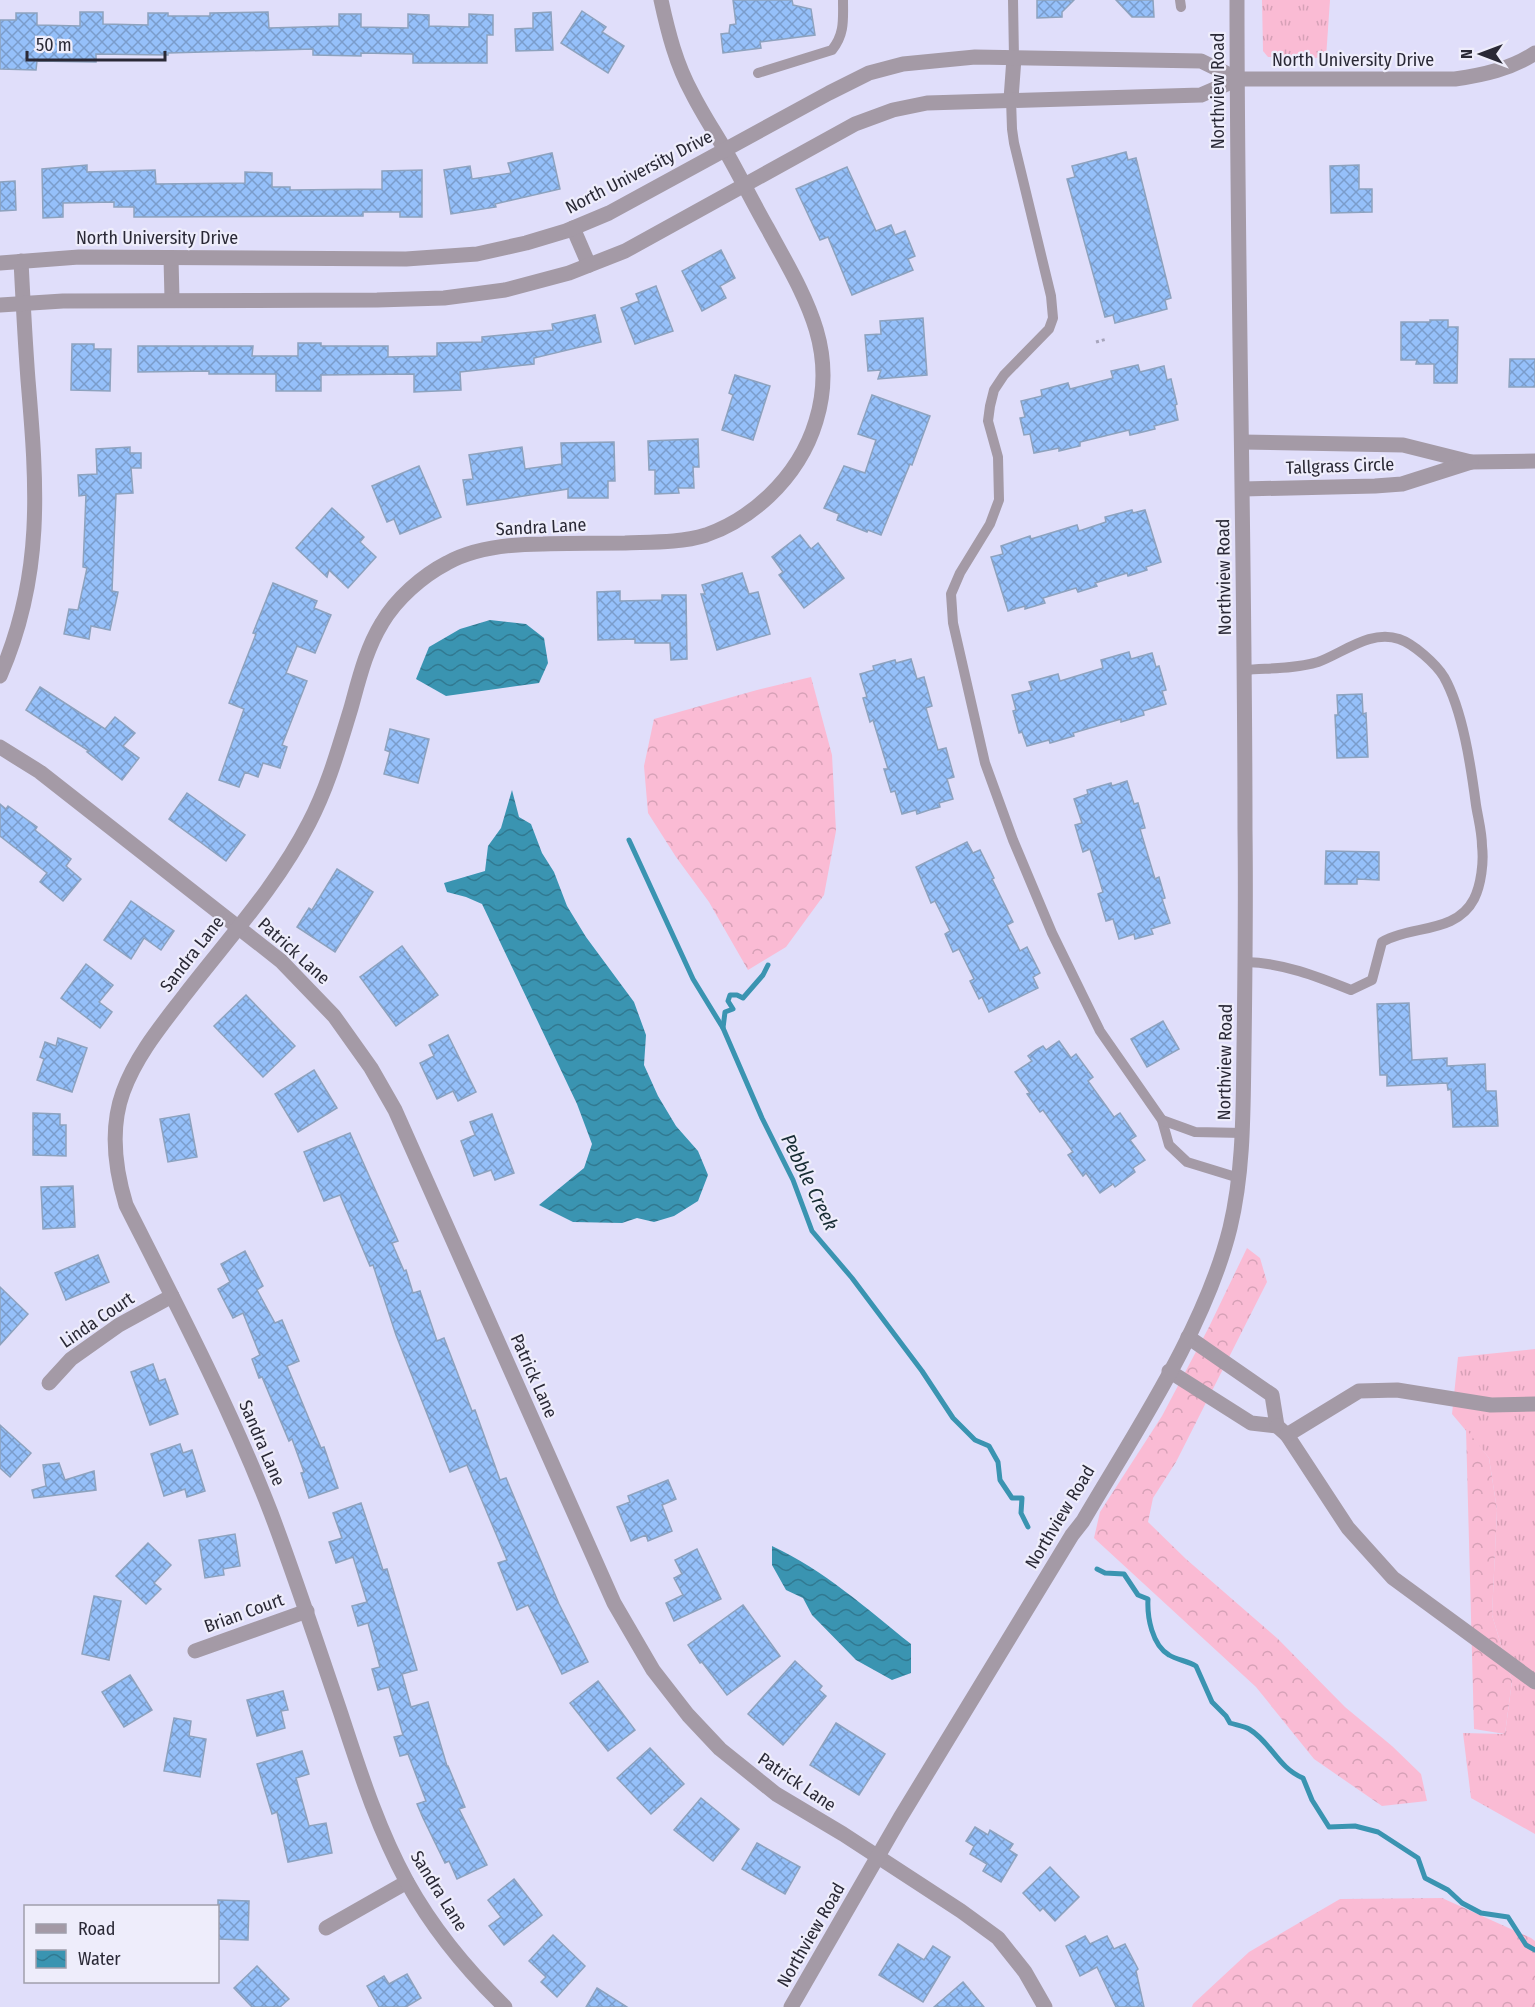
<svg xmlns="http://www.w3.org/2000/svg" width="1535" height="2007" font-family="'Fira Sans Condensed',sans-serif">
<style>
.grass{fill:url(#grass-tufts)}
.forest{fill:url(#forest-crowns)}
.water{fill:url(#water-waves)}
.lines{fill:none;stroke-linecap:round;stroke-linejoin:round}
.stream{stroke:#3a94b1;stroke-width:5}
.building{fill:url(#building-cross-hatch);stroke:#8da2be;stroke-width:1.5}
.path{stroke:#a7a5bc;stroke-width:3;stroke-dasharray:3 3;stroke-linecap:butt}
.service{stroke:#a49aa6;stroke-width:10}
.minor{stroke:#a49aa6;stroke-width:15}
.tertiary{stroke:#a49aa6;stroke-width:15}
.labels{text-anchor:middle;stroke-width:4.5;stroke-linejoin:round;paint-order:stroke}
.street-label{font-size:18px;fill:#2a2936;stroke:#eeedfb}
.water-label{font-size:20px;font-style:italic;fill:#182d34;stroke:#eeedfb}
</style>
<defs>
<pattern id="grass-tufts" width="24" height="20" patternUnits="userSpaceOnUse" patternTransform="scale(1.5)"><rect width="24" height="20" fill="#fabbd4"/><path d="M3 7l-1-3M5 7V3M7 7l1-3M15 17l-1-3M17 17v-4M19 17l1-3" fill="none" stroke="#d6a1b7"/></pattern>
<pattern id="forest-crowns" width="20" height="18" patternUnits="userSpaceOnUse" patternTransform="scale(1.5)"><rect width="20" height="18" fill="#fabbd4"/><path d="M2 6a3 3 0 1 1 6 0M12 15a3 3 0 1 1 6 0" fill="none" stroke="#d6a1b7"/></pattern>
<pattern id="water-waves" width="16" height="10" patternUnits="userSpaceOnUse" patternTransform="scale(1.5)"><rect width="16" height="10" fill="#3a94b1"/><path d="M0 5q4-4 8 0t8 0" fill="none" stroke="#317991"/></pattern>
<pattern id="building-cross-hatch" width="8" height="8" patternUnits="userSpaceOnUse" patternTransform="scale(1.5)"><rect width="8" height="8" fill="#95c0fa"/><path d="M0 0l8 8M0 8l8-8" fill="none" stroke="#7a9ccb"/></pattern>
</defs>
<rect width="100%" height="100%" fill="#e0defa"/>
<!-- grass -->
<g class="grass">
<path d="M1262,0H1330L1326,58L1268,57L1263,51Z"/>
<path d="M1535,1349V1834L1471,1798L1463,1733L1505,1734L1512,1681L1492,1615L1497,1510L1489,1458L1452,1414L1458,1357Z"/>
</g>
<!-- forest -->
<g class="forest">
<path d="M811,677L832,755L836,831L824,895L786,947L748,970L709,902L676,857L648,813L644,766L654,719L757,690Z"/>
<path d="M1247,1248L1260,1258L1267,1282L1176,1462L1153,1498L1148,1522L1186,1559L1278,1639L1345,1707L1392,1746L1421,1774L1427,1801L1382,1806L1314,1759L1256,1687L1094,1538L1100,1512L1162,1416L1209,1327Z"/>
<path d="M1466,1429L1489,1458L1497,1510L1492,1615L1512,1681L1505,1734L1474,1729Z"/>
<path d="M1442,1898L1531,1938L1535,1941V2007H1192L1193,2004L1249,1952L1340,1899Z"/>
</g>
<!-- water -->
<g class="water">
<path d="M490,620L526,624L544,638L548,663L539,683L446,696L416,679L429,647L460,629Z"/>
<path d="M512,790L519,817L531,824L542,853L554,872L567,906L586,937L634,1002L646,1035L644,1065L658,1096L676,1126L698,1151L708,1175L698,1201L674,1216L654,1222L637,1218L622,1223L573,1222L539,1205L584,1168L592,1144L577,1104L482,904L466,897L447,892L444,883L485,871L488,846L501,828Z"/>
<path d="M772,1546C824,1570 867,1609 911,1644V1673L892,1680L856,1660L812,1615L803,1598L786,1590L772,1565Z"/>
</g>
<g class="lines">
<!-- stream -->
<g class="stream">
<path d="M629,840L693,979L723,1028L762,1118L793,1180L812,1231L852,1278L922,1371L953,1418L975,1440L989,1446L998,1462L1000,1480L1012,1498H1022L1021,1513L1028,1527"/>
<path d="M723,1028L725,1012L733,1009L728,1001L730,995H737L743,998L763,975L768,965"/>
<path d="M1097,1569L1105,1573L1124,1574L1138,1595L1148,1599C1147,1617 1152,1645 1169,1655C1177,1660 1188,1661 1196,1666L1212,1702L1226,1716L1230,1723C1236,1725 1244,1726 1249,1729C1271,1742 1278,1768 1303,1778L1312,1800L1329,1827L1355,1826L1378,1832L1418,1858L1425,1878L1448,1890L1462,1903L1481,1913L1508,1917L1526,1945L1535,1950"/>
</g>
</g>
<!-- building -->
<g class="building">
<path d="M733,0H792L793,5L811,9L815,35L760,42L761,48L723,53L721,34L729,33L730,25L736,24Z"/>
<path d="M1037,0H1074L1062,12V17L1037,18Z"/>
<path d="M1116,0H1153L1154,17H1132Z"/>
<path d="M582,11L606,27L602,32L624,46L608,73L561,43Z"/>
<path d="M80,12H103V24L148,25V13H168V16H210V13L268,12L269,28L339,26V14H361V27L408,28V14L429,15V26L469,27V14L493,15V35H487V63H413V54L361,53V56L313,55V49L168,53V55L96,54V62L37,61L36,70L0,69V20H16V13H37V25L80,26Z"/>
<path d="M551,12L553,50L516,51L515,29L533,28V13Z"/>
<path d="M1126,152L1128,160L1136,158L1171,298L1165,300L1167,309L1115,323L1113,315L1105,317L1067,179L1075,177L1072,166Z"/>
<path d="M552,153L560,189L495,204L496,207L451,214L444,170L470,166L472,179L511,173L508,163Z"/>
<path d="M87,165V172L155,170L156,184L245,183V172L272,173V187H290V190L382,189V171L422,170V217H400V212H363V216L134,217V207H114V202L63,203V217L43,218L42,169Z"/>
<path d="M1359,165V189H1372V212L1331,213L1330,166Z"/>
<path d="M847,167L876,231L891,225L895,235L905,231L915,256L908,259L913,270L852,295L828,237L820,240L796,189Z"/>
<path d="M15,181L16,210L0,211V182Z"/>
<path d="M721,250L735,278L720,286L726,298L702,311L682,271Z"/>
<path d="M656,286L673,331L635,344L621,308L639,301L636,294Z"/>
<path d="M595,315L601,342L534,358V364L460,372L461,390L414,392V374L321,375V391H276V374H209V371L138,372V346H253L252,356H298V343H321V346H388V357L437,356V343L482,342V337L553,330L552,324Z"/>
<path d="M923,318L927,375L878,379L881,370L868,371L865,335L881,334L880,321Z"/>
<path d="M1430,320H1448V327H1458L1457,383H1434V364H1416L1417,360H1401V322H1430Z"/>
<path d="M72,344H94V349H111L110,391L71,390Z"/>
<path d="M1510,359H1535V387H1509Z"/>
<path d="M1138,365L1140,372L1164,366L1167,380L1171,379L1177,404L1175,405L1178,420L1154,426L1155,429L1130,435L1129,430L1080,442V446L1059,451V448L1034,453L1030,434L1024,435L1020,418L1025,417L1021,401L1042,396L1041,390L1068,383L1070,389L1113,378L1111,371Z"/>
<path d="M735,375L770,386L753,440L722,430L733,395L729,393Z"/>
<path d="M872,395L930,416L912,465L910,464L881,535L868,530L867,532L837,520L839,514L824,508L844,466L865,473L876,440L858,434Z"/>
<path d="M698,439L699,467H693L694,488H678L679,493L655,494V470H649L648,441Z"/>
<path d="M614,442L615,481H608V498H568V489L467,505L463,480L473,479L469,455L522,447L525,469L562,464L561,443Z"/>
<path d="M130,447V453H141V468H131L133,493L116,494L112,591L118,592L110,630L91,626L89,639L64,634L69,609L78,610L87,568L83,567L86,495L79,496L78,475L97,474L96,449Z"/>
<path d="M419,466L441,517L400,534L394,519L387,522L372,486Z"/>
<path d="M332,508L364,537L360,542L376,557L348,588L329,570L327,577L296,548Z"/>
<path d="M1132,510L1133,513L1145,510L1161,562L1146,567L1147,570L1128,576L1127,573L1095,583L1097,586L1078,592L1076,588L1043,598L1045,603L1025,609V606L1008,611L991,557L1003,554L1001,546L1030,536L1031,539L1077,525L1079,531L1106,522L1105,517Z"/>
<path d="M800,535L811,549L818,543L844,578L804,608L779,575L783,572L772,557Z"/>
<path d="M742,573L749,594L758,592L770,634L717,650L701,594H705L702,585Z"/>
<path d="M273,583L317,601L314,608L331,615L315,653L297,646L286,673L307,681L282,745L287,747L280,768L263,763L258,777L245,772L239,787L219,780L244,709L229,703L256,634L253,633Z"/>
<path d="M620,591V601L662,600V595H686L687,659L671,660L670,643H635V639L598,640L597,592Z"/>
<path d="M1129,652L1131,659L1152,653L1156,667L1159,666L1166,690L1162,691L1166,704L1143,711L1144,715L1121,722V719L1073,733L1074,736L1050,743L1049,740L1027,746L1022,732L1019,733L1013,711L1016,710L1012,695L1032,690L1029,682L1058,674L1060,681L1103,668L1101,660Z"/>
<path d="M911,659L917,679L924,677L932,706L926,708L938,750L946,748L954,777L947,779L953,799L939,803L940,807L929,810L917,814L916,810L902,814L895,791L891,792L884,769H888L873,720L870,722L863,698L867,697L860,674L874,670L873,666L895,660L896,663Z"/>
<path d="M40,687L105,729L115,717L135,733L123,746L139,758L122,780L87,752L89,751L26,710Z"/>
<path d="M1362,694L1363,714L1366,713L1368,757L1337,758L1335,715H1338L1337,695Z"/>
<path d="M390,729L429,739L418,783L384,774L390,752L385,750Z"/>
<path d="M1127,781L1134,804L1138,803L1145,828L1140,829L1155,879L1159,877L1165,898L1162,899L1170,923L1151,929L1153,934L1135,939L1134,934L1119,939L1113,919L1106,921L1098,894L1103,892L1090,849L1083,852L1075,825L1082,823L1074,799L1088,794L1087,790L1111,783L1112,786Z"/>
<path d="M187,793L245,835L226,861L169,819Z"/>
<path d="M0,804L6,809L8,806L37,827L35,830L71,859L66,866L81,879L63,901L40,882L47,873L0,836Z"/>
<path d="M967,842L973,853L980,850L994,878L992,879L1013,922L1007,925L1020,951L1027,947L1040,973L1033,977L1038,988L989,1012L982,997L979,999L970,981L974,979L959,949L953,952L945,934L950,931L935,901L931,903L916,867Z"/>
<path d="M1326,851L1379,852V880L1357,879V884H1325Z"/>
<path d="M337,869L373,892L335,952L297,927L309,908L312,910Z"/>
<path d="M131,901L174,931L161,950L144,938L131,959L104,940Z"/>
<path d="M402,946L438,995L396,1026L360,977Z"/>
<path d="M86,964L113,985L99,1002L112,1012L100,1028L61,998Z"/>
<path d="M246,995L295,1046L263,1077L214,1026Z"/>
<path d="M1409,1003L1412,1060L1447,1058V1066L1485,1064L1486,1091H1496L1498,1126L1453,1127L1451,1089L1448,1090L1447,1083L1387,1086V1075H1380L1377,1004Z"/>
<path d="M1163,1021L1179,1049L1147,1067L1131,1039Z"/>
<path d="M448,1035L476,1092L458,1101L453,1091L437,1099L420,1063L434,1056L429,1045Z"/>
<path d="M58,1038L87,1048L72,1092L37,1080L44,1059L40,1057L45,1042L56,1046Z"/>
<path d="M1059,1041L1071,1058L1076,1054L1093,1077L1088,1081L1114,1117L1120,1113L1136,1136L1130,1140L1145,1160L1133,1168L1135,1172L1115,1187L1113,1184L1100,1193L1086,1173L1083,1176L1068,1155L1073,1152L1043,1110L1040,1112L1027,1094L1030,1093L1015,1072L1032,1061L1028,1056L1036,1050L1043,1046L1046,1050Z"/>
<path d="M314,1070L337,1108L298,1132L275,1094Z"/>
<path d="M33,1113L60,1114V1125H66V1156L33,1155Z"/>
<path d="M189,1114L197,1157L168,1162L160,1119Z"/>
<path d="M492,1114L514,1173L495,1180L491,1170L474,1176L461,1141L475,1135L470,1122Z"/>
<path d="M350,1133L398,1241L392,1243L404,1271L406,1270L413,1293L420,1291L437,1341L444,1338L472,1411L475,1410L500,1480L506,1478L559,1604L588,1662L562,1674L528,1605L517,1610L498,1563L507,1560L467,1465L450,1472L396,1335L373,1265L370,1266L340,1195L324,1201L304,1152Z"/>
<path d="M73,1186L75,1227L43,1229L41,1187Z"/>
<path d="M245,1251L263,1286L257,1290L275,1323L282,1320L299,1361L287,1366L321,1448L324,1447L338,1488L309,1498L301,1473L304,1472L292,1439L289,1441L262,1377L259,1378L252,1359L260,1355L243,1313L233,1318L218,1289L230,1282L221,1264Z"/>
<path d="M98,1255L109,1282L66,1300L55,1273Z"/>
<path d="M0,1287L28,1314L0,1345Z"/>
<path d="M153,1364L159,1381L165,1379L178,1414L150,1425L131,1372Z"/>
<path d="M0,1425L31,1453L10,1477L0,1468Z"/>
<path d="M180,1444L183,1453L192,1450L205,1491L187,1497L185,1489L164,1496L151,1454Z"/>
<path d="M59,1463L65,1480L94,1471L96,1490L34,1498L32,1490L46,1486L43,1465Z"/>
<path d="M668,1480L676,1499L662,1505L672,1531L648,1541L646,1535L631,1541L617,1507L630,1502L628,1496Z"/>
<path d="M361,1503L383,1570L387,1569L417,1670L402,1674L411,1707L428,1702L447,1766H448L465,1807L459,1809L487,1865L457,1879L449,1861L445,1863L423,1818L417,1804L426,1801L408,1754L400,1756L394,1737L403,1735L389,1687L378,1690L372,1669L380,1667L368,1623L358,1626L352,1606L367,1602L353,1557L336,1563L329,1542L342,1538L333,1513Z"/>
<path d="M235,1534L240,1566L223,1569L224,1575L205,1578L199,1540Z"/>
<path d="M148,1543L171,1565L154,1583L161,1589L146,1604L116,1576Z"/>
<path d="M697,1549L721,1599L674,1621L666,1603L683,1595L674,1578L682,1574L675,1560Z"/>
<path d="M94,1596L121,1601L109,1660L82,1654Z"/>
<path d="M743,1605L780,1656L727,1695L702,1662L700,1663L688,1645Z"/>
<path d="M795,1661L822,1686L819,1690L826,1696L783,1745L748,1714Z"/>
<path d="M130,1675L152,1710L124,1727L102,1692Z"/>
<path d="M598,1681L635,1730L608,1751L570,1703Z"/>
<path d="M283,1691L288,1710L281,1711L285,1728L257,1736L247,1700Z"/>
<path d="M174,1718L191,1721L189,1736L206,1739L200,1777L164,1771Z"/>
<path d="M836,1723L885,1754L859,1795L810,1765Z"/>
<path d="M650,1748L684,1784L651,1814L617,1778Z"/>
<path d="M302,1751L309,1774L296,1778L309,1826L326,1823L332,1853L288,1862L277,1812L272,1814L257,1764Z"/>
<path d="M701,1798L739,1829L713,1861L674,1830Z"/>
<path d="M975,1827L988,1835L990,1830L1013,1844L1009,1850L1017,1855L1001,1882L983,1871L987,1864L970,1854L974,1846L966,1841Z"/>
<path d="M757,1843L800,1867L785,1894L742,1869Z"/>
<path d="M1050,1867L1079,1897L1055,1921L1043,1908L1040,1911L1023,1893Z"/>
<path d="M514,1879L542,1915L504,1945L489,1926L501,1917L488,1900Z"/>
<path d="M218,1900L249,1901L248,1940L218,1939Z"/>
<path d="M553,1935L585,1966L557,1997L541,1982L546,1977L529,1961Z"/>
<path d="M1085,1936L1090,1944L1107,1936L1114,1949L1125,1944L1138,1969L1136,1971L1144,2007H1116L1097,1967L1080,1976L1066,1946Z"/>
<path d="M898,1944L924,1960L933,1946L950,1957L923,2002L879,1975Z"/>
<path d="M257,1966L289,1999L280,2007H252L234,1988Z"/>
<path d="M407,1974L421,1998L406,2007H379L367,1986L384,1976L389,1984Z"/>
<path d="M963,1982L984,2007H934Z"/>
<path d="M597,1988L627,2007H586Z"/>
</g>
<g class="lines">
<!-- path -->
<path class="path" d="M1096,342L1107,339"/>
<!-- service -->
<g class="service">
<path d="M1013,0L1014,58"/>
<path d="M1180,0L1181,7"/>
<path d="M758,73L832,50C845,34 843,19 843,0"/>
<path d="M1011,99L1012,129L1014,143L1051,296L1053,318L1049,329L1004,375L994,390L990,406L988,421L998,457L999,500L990,524L960,573L951,594L953,623L985,763L1013,840L1052,933L1100,1031L1162,1120L1169,1145L1187,1162L1239,1178"/>
<path d="M1245,670C1269,668 1295,669 1318,662C1343,653 1371,629 1399,639C1414,644 1436,664 1444,677C1463,711 1471,767 1476,805C1478,818 1482,832 1482,846C1484,862 1481,885 1474,899C1456,934 1411,925 1382,942L1372,980L1351,990C1316,976 1283,963 1246,962"/>
<path d="M1162,1120L1195,1132L1243,1133"/>
</g>
<!-- minor -->
<g class="minor">
<path d="M1011,99L1014,58"/>
<path d="M573,228L589,265"/>
<path d="M171,258L172,299"/>
<path d="M1242,442L1403,445L1471,462L1535,461"/>
<path d="M1243,489L1375,486L1402,484L1471,462"/>
<path d="M0,676C44,575 37,486 28,380C25,340 23,301 21,261"/>
<path d="M0,747L40,772L281,961L334,1016L371,1068L395,1110L614,1603L653,1670L688,1715L720,1749L776,1794L843,1834L961,1911L998,1938L1025,1972L1045,2007"/>
<path d="M1169,1371L1251,1423L1277,1426L1272,1395L1188,1337"/>
<path d="M49,1383L71,1359L119,1325L172,1296"/>
<path d="M1277,1426L1287,1435L1348,1528L1393,1578L1535,1682"/>
<path d="M1287,1435L1359,1391L1397,1390L1491,1405L1535,1404"/>
<path d="M195,1651L307,1611"/>
<path d="M326,1928L407,1882"/>
<path d="M505,2007C467,1970 433,1929 407,1882C378,1829 360,1772 341,1714C318,1647 296,1579 271,1513C230,1407 177,1306 126,1205C115,1169 110,1128 123,1092C136,1056 161,1026 184,996C227,940 277,886 309,823C328,787 339,747 351,708C359,679 366,649 382,623C396,599 422,576 447,563C476,547 511,544 543,544C570,543 598,543 625,543C652,542 680,543 706,535C729,527 751,513 769,496C791,475 807,451 816,421C839,347 802,292 768,229C753,203 740,176 725,150C714,131 702,113 692,93C676,64 668,32 661,0"/>
</g>
<!-- tertiary -->
<g class="tertiary">
<path d="M0,263L79,257L406,259L477,254L526,243L566,231L609,213L829,93L869,73L903,64L975,57L1201,61L1238,79"/>
<path d="M0,305L63,301L377,300L444,298L505,290L569,273L625,251L855,124L893,110L927,103L1201,95L1238,79H1455C1483,75 1511,69 1535,53"/>
<path d="M791,2007L900,1818L1072,1535L1083,1521C1135,1432 1205,1329 1230,1228C1244,1170 1243,1109 1244,1049C1245,976 1246,903 1245,830C1245,553 1237,277 1237,0"/>
</g>
</g>
<g class="labels">
<!-- street labels -->
<g class="street-label">
<text x="1353" y="66">North University Drive</text>
<text transform="translate(1218 91) rotate(-90)" y="6">Northview Road</text>
<text transform="translate(639 172) rotate(-27)" y="6">North University Drive</text>
<text x="157" y="244">North University Drive</text>
<text transform="translate(1340 466) rotate(-2)" y="6">Tallgrass Circle</text>
<text transform="translate(541 527) rotate(-3)" y="6">Sandra Lane</text>
<text transform="translate(1224 577) rotate(-91)" y="6">Northview Road</text>
<text transform="translate(294 951) rotate(42)" y="6">Patrick Lane</text>
<text transform="translate(192 954) rotate(-52)" y="6">Sandra Lane</text>
<text transform="translate(1225 1062) rotate(-89)" y="6">Northview Road</text>
<text transform="translate(97 1320) rotate(-34)" y="6">Linda Court</text>
<text transform="translate(534 1376) rotate(66)" y="6">Patrick Lane</text>
<text transform="translate(262 1443) rotate(67)" y="6">Sandra Lane</text>
<text transform="translate(1060 1517) rotate(-59)" y="6">Northview Road</text>
<text transform="translate(244 1613) rotate(-20)" y="6">Brian Court</text>
<text transform="translate(797 1782) rotate(34)" y="6">Patrick Lane</text>
<text transform="translate(439 1891) rotate(58)" y="6">Sandra Lane</text>
<text transform="translate(811 1935) rotate(-60)" y="6">Northview Road</text>
</g>
<!-- water labels -->
<g class="water-label">
<text transform="translate(810 1182) rotate(64)" y="7">Pebble Creek</text>
</g>
</g>
<!-- legend -->
<rect x="24" y="1905" width="195" height="78" fill="#eeedfb" stroke="#a09fac" stroke-width="1.5"/>
<rect x="36" y="1924" width="30" height="9" fill="#a49aa6" stroke="#a09fac" stroke-width="1.5"/>
<text x="78" y="1935" font-size="18" fill="#2a2936">Road</text>
<rect x="36" y="1950" width="30" height="18" fill="url(#water-waves)" stroke="#a09fac" stroke-width="1.5"/>
<text x="78" y="1965" font-size="18" fill="#2a2936">Water</text>
<!-- north arrow -->
<g transform="translate(1481 54) rotate(270)" stroke="#eeedfb" stroke-width="4.5" paint-order="stroke">
<path d="M0-4.5L10 22L0 15L-10 22Z" fill="#2a2936"/>
<text y="-9" font-size="16" font-weight="bold" text-anchor="middle" fill="#2a2936">N</text>
</g>
<!-- scale -->
<path d="M27 51v9h138v-9" fill="none" stroke="#2a2936" stroke-width="3"/>
<text x="36" y="51" font-size="18" fill="#2a2936" stroke="#eeedfb" stroke-width="4.5" paint-order="stroke">50 m</text>
</svg>
